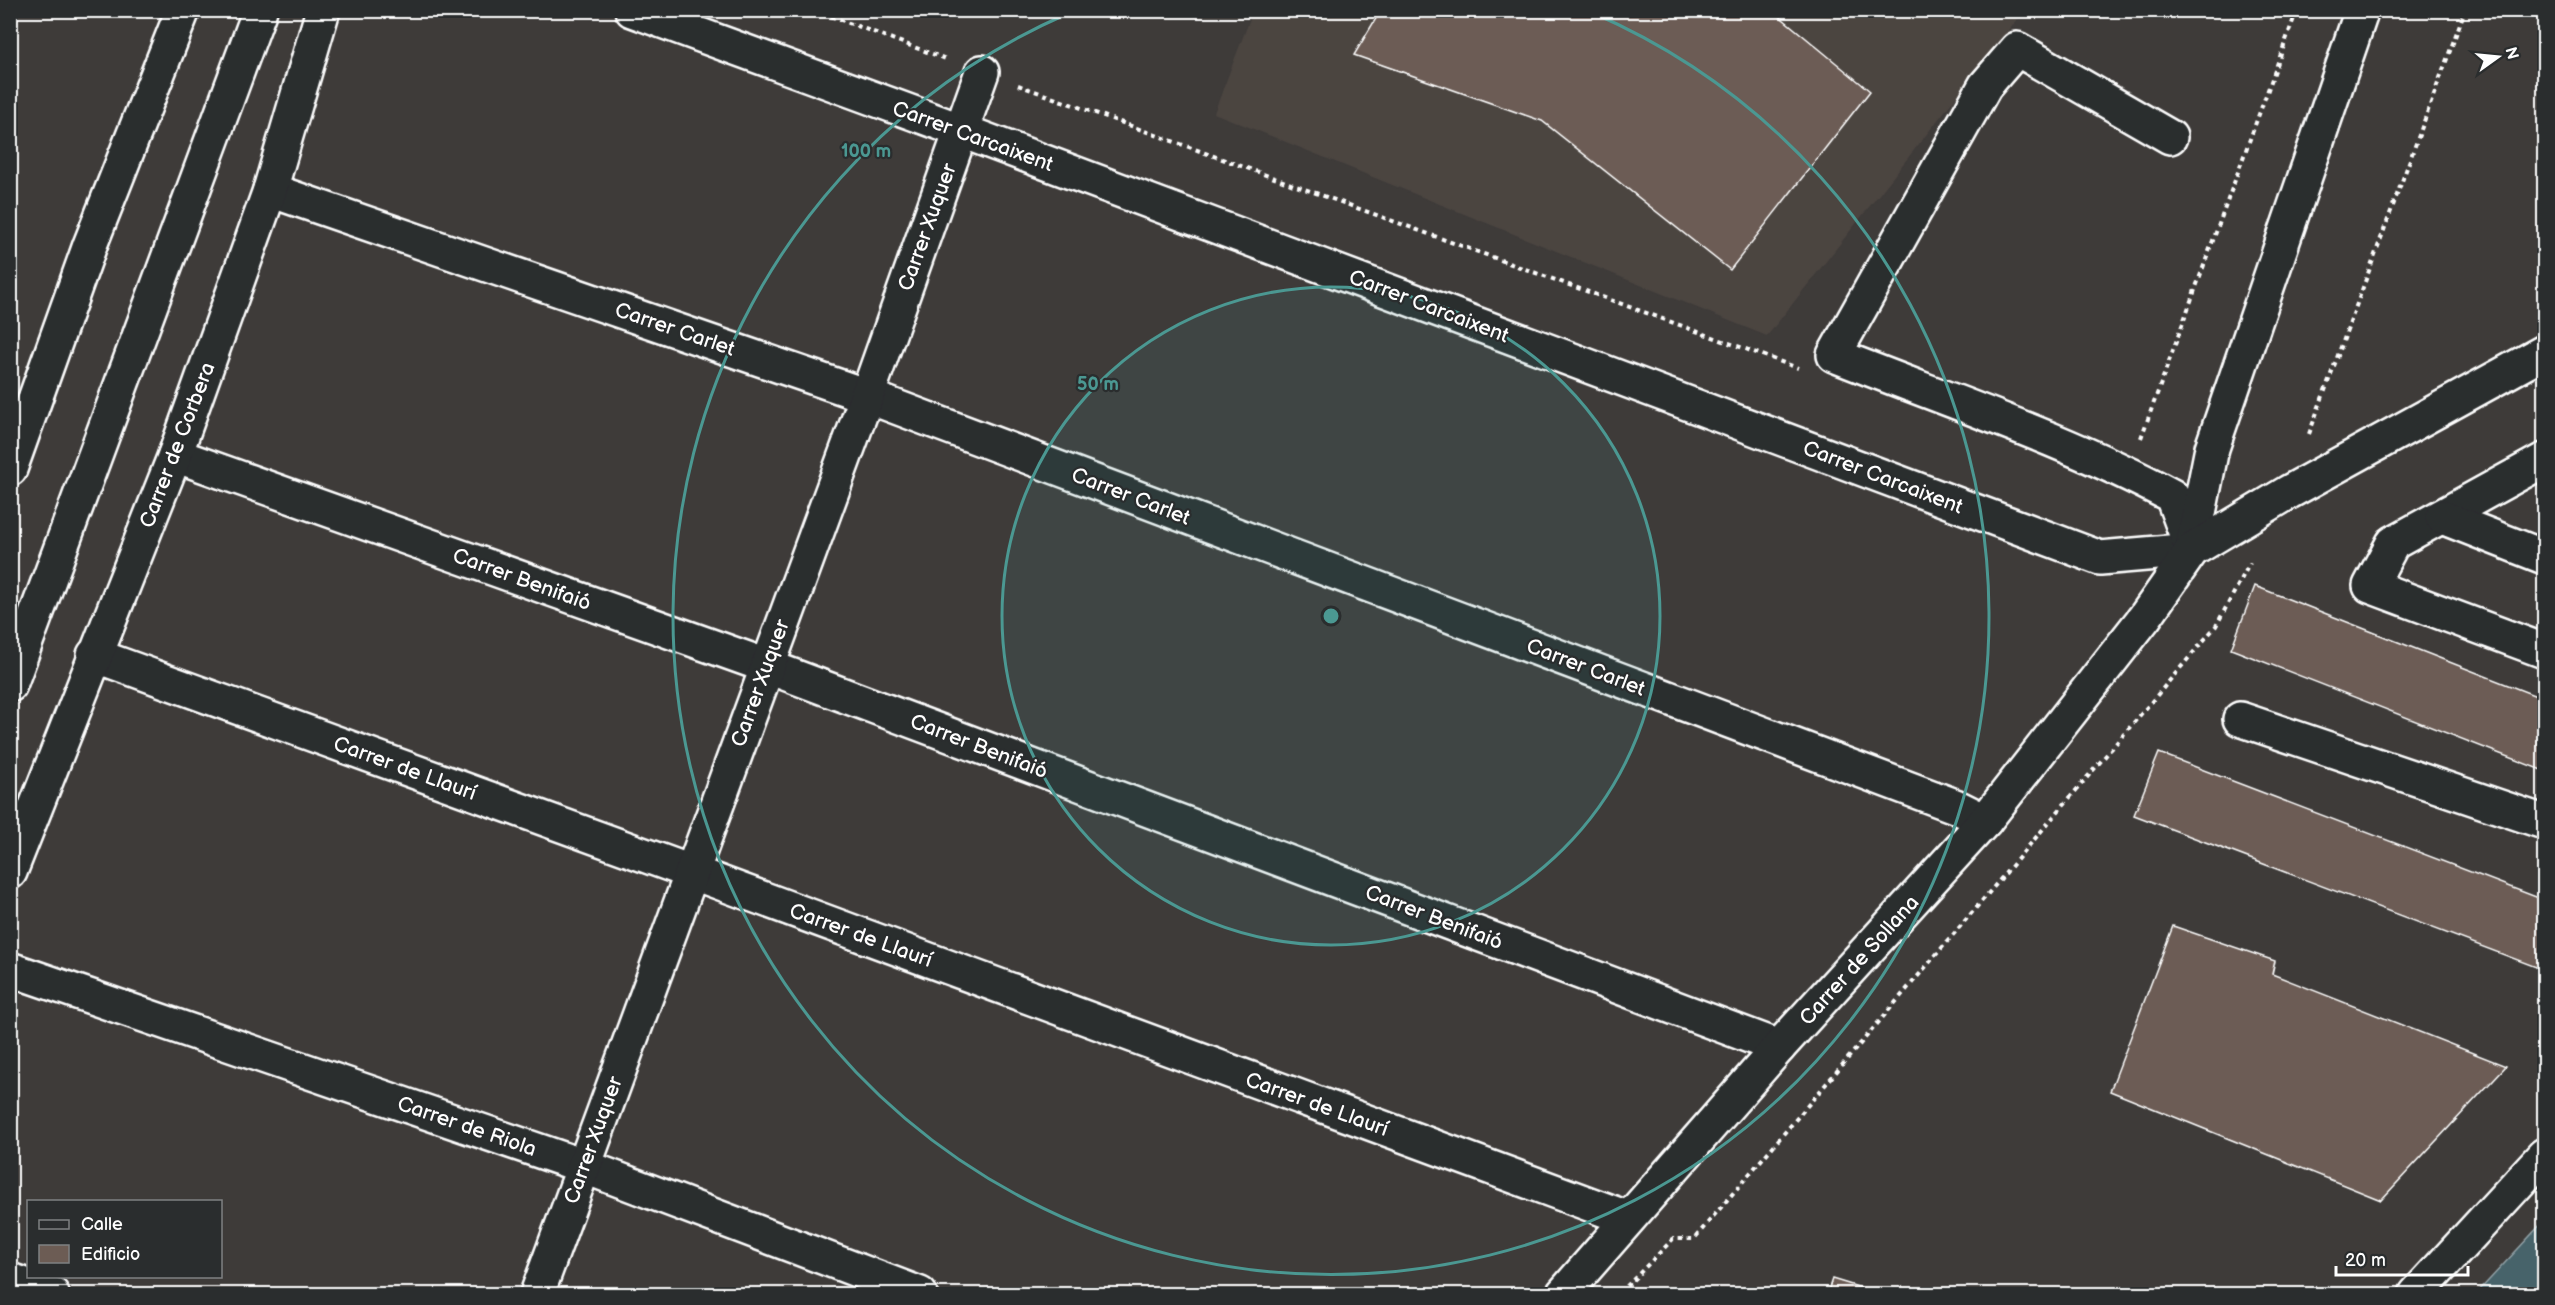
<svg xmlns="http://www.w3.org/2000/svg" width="2555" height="1305" font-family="'Balsamiq Sans',sans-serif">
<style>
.built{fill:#4c4541}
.water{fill:#47636b;stroke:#91a1a6;stroke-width:1.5}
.building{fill:#6c5c54;stroke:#fff;stroke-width:1.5}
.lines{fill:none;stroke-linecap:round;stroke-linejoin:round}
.minor-casing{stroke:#fff;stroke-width:38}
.path{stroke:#fff;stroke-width:4;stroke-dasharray:4.5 4.5;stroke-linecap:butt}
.minor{stroke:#2a2d2e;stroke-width:33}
.ring{fill:none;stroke:#4b9892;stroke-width:3}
.labels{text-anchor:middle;stroke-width:4.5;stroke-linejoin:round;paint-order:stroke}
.street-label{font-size:21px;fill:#fff;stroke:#2a2d2e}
.centre{fill:#4b9892;stroke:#2a2d2e;stroke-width:3}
.ring-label{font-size:18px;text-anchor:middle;font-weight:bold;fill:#4b9892;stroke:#2a2d2e;stroke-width:4.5;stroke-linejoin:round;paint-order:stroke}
</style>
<rect width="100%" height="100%" fill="#3e3b39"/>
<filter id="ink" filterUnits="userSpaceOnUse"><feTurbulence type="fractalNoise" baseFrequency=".0167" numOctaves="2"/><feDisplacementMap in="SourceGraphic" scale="12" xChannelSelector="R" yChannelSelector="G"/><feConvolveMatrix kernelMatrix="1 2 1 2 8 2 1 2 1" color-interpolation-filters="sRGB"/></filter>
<g filter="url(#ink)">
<!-- built -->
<path class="built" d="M1253,11H2024L1767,336L1214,113Z"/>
<!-- water -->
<path class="water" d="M2544,1221V1294H2476Z"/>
<!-- building -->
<g class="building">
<path d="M1381,10H1772L1870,91L1730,270L1542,121L1354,55Z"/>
<path d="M2255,586L2544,699V771L2231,649Z"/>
<path d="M2159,753L2544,900V970L2134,815Z"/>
<path d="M2173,926L2275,961L2272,974L2506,1066L2381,1200L2110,1091Z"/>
<path d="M1832,1279L1881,1294H1827Z"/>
</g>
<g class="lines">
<!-- minor casing -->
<g class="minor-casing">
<g id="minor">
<path d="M632,10L962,131L2100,558L2192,550"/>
<path d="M2170,137L2017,49L1985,86L1834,355C1947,400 2065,439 2172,496L2192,550"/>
<path d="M270,190L867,396L1955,806L1985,821"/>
<path d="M175,455L753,661L1779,1047"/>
<path d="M2544,460L2393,543L2370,586L2544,651"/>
<path d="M10,469L90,245L183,10"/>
<path d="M2442,517L2544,557"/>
<path d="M2192,548L2212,448L2362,10"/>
<path d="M94,655L691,872L1627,1218"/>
<path d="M10,685L260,10"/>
<path d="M2240,719L2544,822"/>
<path d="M10,872L175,455L270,190L323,10"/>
<path d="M10,969L583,1166L920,1294"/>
<path d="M10,1280L52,1294"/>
<path d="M537,1294L867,396L982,72"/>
<path d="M1563,1294L1779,1047L1985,821L2145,617L2192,550L2289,492L2544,352"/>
<path d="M2416,1294L2544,1155"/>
</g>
</g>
<!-- path -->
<g class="path">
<path d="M814,10L946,59"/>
<path d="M1018,85L1798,368"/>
<path d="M2309,434L2465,10"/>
<path d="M2141,438L2297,10"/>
<path d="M1626,1294L1624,1289L1673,1239H1694L2216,626L2250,563"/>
</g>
<!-- minor -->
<use href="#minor" class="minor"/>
</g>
</g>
<!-- distance rings -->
<circle cx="1331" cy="616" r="329" fill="#4b9892" fill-opacity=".12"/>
<g class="ring">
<circle cx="1331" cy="616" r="329"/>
<path d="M1593 13A658 658 0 1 1 1069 13"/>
</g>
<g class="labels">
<!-- street labels -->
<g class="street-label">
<text transform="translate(973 136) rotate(20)" y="7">Carrer Carcaixent</text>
<text transform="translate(927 227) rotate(-70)" y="7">Carrer Xuquer</text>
<text transform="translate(1429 306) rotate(21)" y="7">Carrer Carcaixent</text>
<text transform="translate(675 329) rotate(19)" y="7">Carrer Carlet</text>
<text transform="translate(177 445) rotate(-69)" y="7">Carrer de Corbera</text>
<text transform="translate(1883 477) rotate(21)" y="7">Carrer Carcaixent</text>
<text transform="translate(1131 496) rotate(21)" y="7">Carrer Carlet</text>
<text transform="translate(522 579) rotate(20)" y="7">Carrer Benifaió</text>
<text transform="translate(1586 667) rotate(21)" y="7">Carrer Carlet</text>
<text transform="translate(760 683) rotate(-70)" y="7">Carrer Xuquer</text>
<text transform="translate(979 746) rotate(21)" y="7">Carrer Benifaió</text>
<text transform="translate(405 768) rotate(20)" y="7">Carrer de Llaurí</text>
<text transform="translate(1434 917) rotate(21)" y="7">Carrer Benifaió</text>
<text transform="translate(861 935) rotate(20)" y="7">Carrer de Llaurí</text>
<text transform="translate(1859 960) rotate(-48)" y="7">Carrer de Sollana</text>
<text transform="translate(1317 1104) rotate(20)" y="7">Carrer de Llaurí</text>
<text transform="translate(467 1126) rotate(19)" y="7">Carrer de Riola</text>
<text transform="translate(593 1140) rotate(-70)" y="7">Carrer Xuquer</text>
</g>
</g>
<circle cx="1331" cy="616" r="9" class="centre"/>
<g class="ring-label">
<text x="866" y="157">100 m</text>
<text x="1098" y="390">50 m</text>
</g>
<!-- margin -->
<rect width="2555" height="1305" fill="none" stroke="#2a2d2e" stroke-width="36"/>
<rect x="18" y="18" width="2519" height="1269" fill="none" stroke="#fff" stroke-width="2" filter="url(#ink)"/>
<!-- legend -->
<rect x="27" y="1200" width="195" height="78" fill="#2a2d2e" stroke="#7f8182" stroke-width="1.5"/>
<rect x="39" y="1220" width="30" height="9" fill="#2a2d2e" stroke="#7f8182" stroke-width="1.5"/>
<text x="81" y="1230" font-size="18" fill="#ffffff">Calle</text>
<rect x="39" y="1245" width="30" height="18" fill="#6c5c54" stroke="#7f8182" stroke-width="1.5"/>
<text x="81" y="1260" font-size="18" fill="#ffffff">Edificio</text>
<!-- north arrow -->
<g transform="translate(2498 57) rotate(75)" stroke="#2a2d2e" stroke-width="4.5" paint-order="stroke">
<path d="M0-4.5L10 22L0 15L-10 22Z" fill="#ffffff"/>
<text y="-9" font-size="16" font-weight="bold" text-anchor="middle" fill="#ffffff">N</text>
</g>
<!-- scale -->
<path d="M2336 1266v9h132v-9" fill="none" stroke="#ffffff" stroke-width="3"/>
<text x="2345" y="1266" font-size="18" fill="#ffffff" stroke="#2a2d2e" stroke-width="4.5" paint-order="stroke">20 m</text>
</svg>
